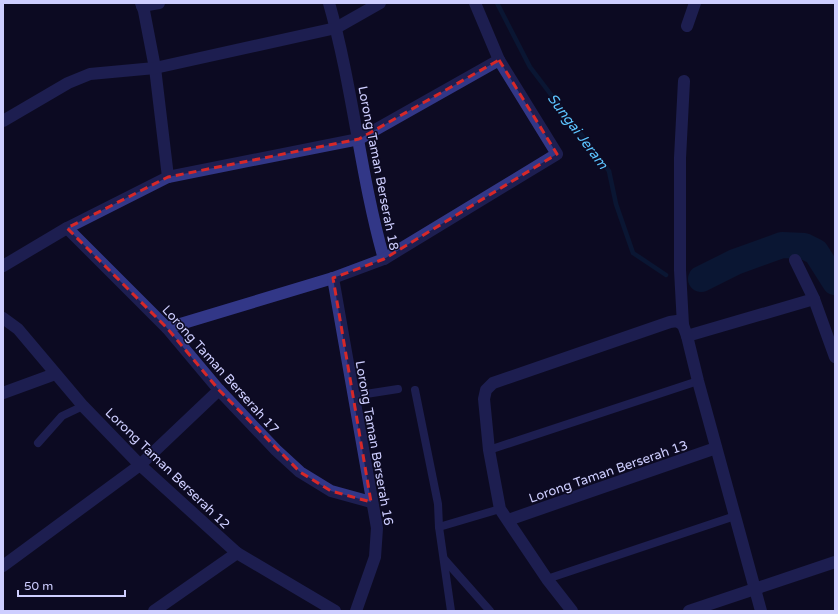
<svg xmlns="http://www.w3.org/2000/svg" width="838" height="614" font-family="'Varela Round',sans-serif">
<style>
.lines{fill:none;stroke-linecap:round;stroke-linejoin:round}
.stream{stroke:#072547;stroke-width:4.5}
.river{stroke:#072547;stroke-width:26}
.lane{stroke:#323787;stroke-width:8}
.street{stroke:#323787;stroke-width:12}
.marked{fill:none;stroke:#d62828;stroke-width:3;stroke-dasharray:8 5;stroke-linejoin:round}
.labels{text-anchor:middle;stroke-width:3;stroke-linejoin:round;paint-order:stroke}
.street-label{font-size:13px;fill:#ceceff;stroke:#0d0b23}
.water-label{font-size:14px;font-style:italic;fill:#5cc4ff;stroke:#0d0b23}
</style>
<rect width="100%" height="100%" fill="#0d0b23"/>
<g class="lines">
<!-- stream -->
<path class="stream" d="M497,3L530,67L609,171L616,204L633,253L666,275"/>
<!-- river -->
<path class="river" d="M701,279L735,262L782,245L804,246L816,252L835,282"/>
<!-- lane -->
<g class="lane">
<path d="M415,390L438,504L439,527L451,611"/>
<path d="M353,396L398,389"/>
<path d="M38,443L62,416L83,406"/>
<path d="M489,450L698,381"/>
<path d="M439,527L500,509"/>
<path d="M444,559L490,611"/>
<path d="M547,579L735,516"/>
</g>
<!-- street -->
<g class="street">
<path d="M141,3L144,11L155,68L168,177"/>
<path d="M329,3C353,87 360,175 384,259"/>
<path d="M475,3L499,60"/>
<path d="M142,6L159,3"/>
<path d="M687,26L695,3"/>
<path d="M3,121L68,83L90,74L155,68L336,28L380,3"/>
<path d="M67,228L167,328L219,390L276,450L300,472L331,491L371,502"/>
<path d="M795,260L814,299L835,357"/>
<path d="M3,266L67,228L168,177L359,139L499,60L557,154L384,259L333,278L167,328"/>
<path d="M333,278L377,528L375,557L356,611"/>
<path d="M3,318L18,329L83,406L140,465L237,553L335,611"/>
<path d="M683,325L680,270V158L684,81"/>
<path d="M687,336L814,299"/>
<path d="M3,393L55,374"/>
<path d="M508,520L716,448"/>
<path d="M3,566L140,465L219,390"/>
<path d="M154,611L237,553"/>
<path d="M572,611L547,579L500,509L489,450L484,399L486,390L493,383L670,322L677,321L683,325L687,336L698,381L761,611"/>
<path d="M689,611L835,562"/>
</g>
</g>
<!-- marked area -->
<path d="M0 0H838V614H0ZM499,60L557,154L384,259L333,278L371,502L331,491L300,472L219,390L167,328L67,228L168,177L359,139Z" fill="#0d0b23" fill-opacity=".55" fill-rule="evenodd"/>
<path class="marked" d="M499,60L557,154L384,259L333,278L371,502L331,491L300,472L219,390L167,328L67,228L168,177L359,139Z"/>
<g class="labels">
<!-- street labels -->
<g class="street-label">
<text transform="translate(379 168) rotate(79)" y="5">Lorong Taman Berserah 18</text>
<text transform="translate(221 369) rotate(48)" y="5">Lorong Taman Berserah 17</text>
<text transform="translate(375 443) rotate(80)" y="5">Lorong Taman Berserah 16</text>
<text transform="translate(168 468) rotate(44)" y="5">Lorong Taman Berserah 12</text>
<text transform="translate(608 471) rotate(-19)" y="5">Lorong Taman Berserah 13</text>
</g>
<!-- water labels -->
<g class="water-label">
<text transform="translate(578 131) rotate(53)" y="5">Sungai Jeram</text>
</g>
</g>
<!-- border -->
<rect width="838" height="614" fill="none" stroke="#ceceff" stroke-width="8"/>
<!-- scale -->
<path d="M18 590v6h107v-6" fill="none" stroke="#ceceff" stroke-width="2"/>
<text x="24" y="590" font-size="12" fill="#ceceff" stroke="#0d0b23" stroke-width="3" paint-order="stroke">50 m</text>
</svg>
